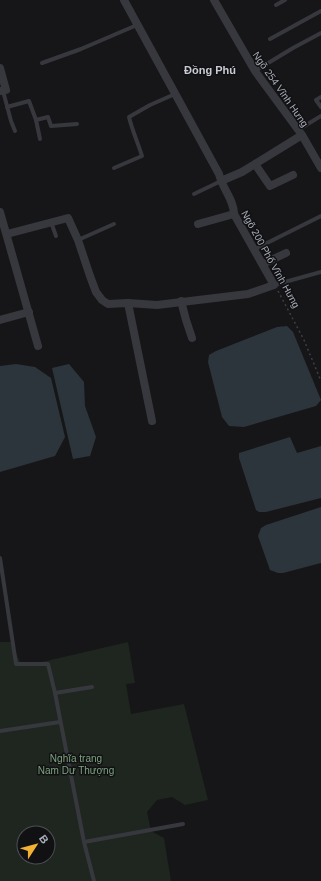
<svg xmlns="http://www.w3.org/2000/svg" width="321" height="881" font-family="Helvetica,sans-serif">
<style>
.green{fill:#1e261f;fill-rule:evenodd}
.water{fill:#2c353c}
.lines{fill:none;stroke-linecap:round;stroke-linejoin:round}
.path{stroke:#3d3f44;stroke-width:1.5;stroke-dasharray:2 3;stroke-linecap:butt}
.service{stroke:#37383d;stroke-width:4}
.minor{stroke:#37383d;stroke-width:8}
.labels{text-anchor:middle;stroke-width:3;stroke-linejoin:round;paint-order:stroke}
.street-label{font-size:10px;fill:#a8adb8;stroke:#111113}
.park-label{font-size:10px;fill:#7fa381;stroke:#111113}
.neighbourhood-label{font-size:11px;font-weight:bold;fill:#c9ccd4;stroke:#111113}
</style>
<rect width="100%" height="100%" fill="#161618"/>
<!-- green -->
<path class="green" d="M0,642H11L20,662H42L128,642L135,683L126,684L131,714L184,704L208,800L185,805L172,797L157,800L147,812L151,831L164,838L171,881H0ZM24,833H48V857H24Z"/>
<!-- water -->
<g class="water">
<path d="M287,326L293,332L321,400L316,406L244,427L229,426L222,417L208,362L209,355L216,351L277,327Z"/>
<path d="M16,364L35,367L51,378L65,437L55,456L0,472V366Z"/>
<path d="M69,364L84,382L85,406L96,437L90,456L73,459L52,368Z"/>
<path d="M290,437L297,453L321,446V498L266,512H259L256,510L239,458V453Z"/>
<path d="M321,507V563L283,573H278L270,570L258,536L261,528L266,525Z"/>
</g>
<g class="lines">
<!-- path -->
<path class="path" d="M278,291L304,340L321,381"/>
<!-- service -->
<g class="service">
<path d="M276,5L285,0"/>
<path d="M270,39L321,11"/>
<path d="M42,63L81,49L137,25"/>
<path d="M255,71L293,48L321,33"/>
<path d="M3,91L11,121L15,131"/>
<path d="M321,97L316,100L321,107"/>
<path d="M7,107L29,101L36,120L40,139"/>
<path d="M36,120L48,117L51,126L77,124"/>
<path d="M298,130L321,116"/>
<path d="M114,168L142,156C138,143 132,130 129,117L150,105L175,94"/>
<path d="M194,194L221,181"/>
<path d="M51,222L56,236"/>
<path d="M78,240L114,224"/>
<path d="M255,249L321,216"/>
<path d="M274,285L321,272"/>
<path d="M0,558L16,664H48L55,693L84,842L94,881"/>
<path d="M55,693L92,687"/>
<path d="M0,731L60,722"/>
<path d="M84,842L183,824"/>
</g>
<!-- minor -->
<g class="minor">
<path d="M214,0L255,71L302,135L321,168"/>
<path d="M0,68L6,90L0,91"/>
<path d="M255,164L270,186L293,175"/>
<path d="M221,181L242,172L302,135"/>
<path d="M0,212L38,346"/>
<path d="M198,224L234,214"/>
<path d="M7,234L68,218L78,240L90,276L96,292L102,300L108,304L128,303L157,305L248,294L274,285L234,214C234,200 222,188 219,174L124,0"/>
<path d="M263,264L286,253"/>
<path d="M181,301L186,320L192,338"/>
<path d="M128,303L152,421"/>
<path d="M0,320L29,312"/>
</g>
</g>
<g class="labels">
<!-- street labels -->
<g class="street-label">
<text transform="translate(281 89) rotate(55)" y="4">Ngõ 254 Vĩnh Hưng</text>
<text transform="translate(271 259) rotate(61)" y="4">Ngõ 200 Phố Vĩnh Hưng</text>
</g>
<!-- park labels -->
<g class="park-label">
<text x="76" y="762">Nghĩa trang<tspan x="76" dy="12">Nam Dư Thượng</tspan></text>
</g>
<!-- neighbourhood labels -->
<g class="neighbourhood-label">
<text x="210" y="74">Đồng Phú</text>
</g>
</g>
<!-- north arrow -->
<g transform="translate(36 845) rotate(54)"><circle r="19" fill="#111113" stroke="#4d4f55"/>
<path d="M0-3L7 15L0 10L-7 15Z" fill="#f2b134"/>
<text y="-6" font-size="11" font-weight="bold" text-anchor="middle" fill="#a8adb8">B</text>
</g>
</svg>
